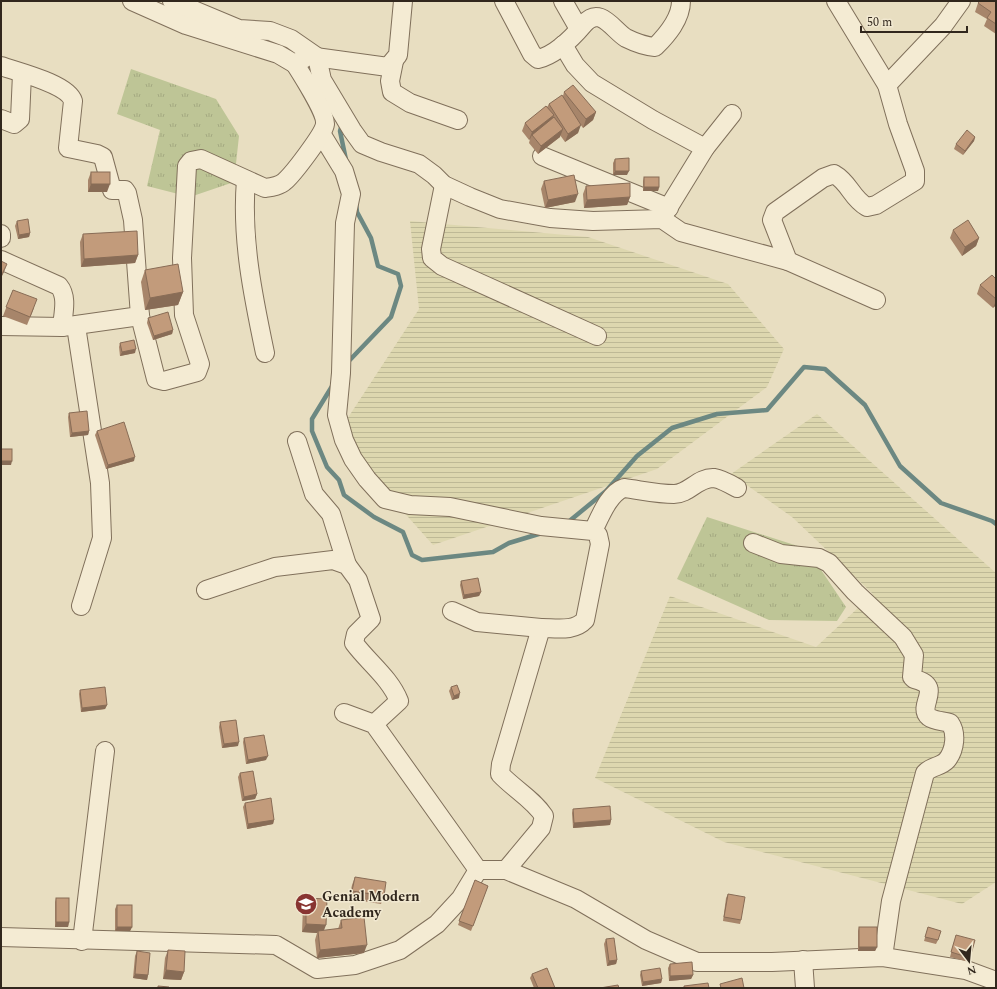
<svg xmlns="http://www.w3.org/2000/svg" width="997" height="989" font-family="Spectral,serif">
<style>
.farmland{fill:url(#farmland-rules)}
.grass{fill:url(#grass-tufts)}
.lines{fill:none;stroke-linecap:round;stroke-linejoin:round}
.stream{stroke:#6c8882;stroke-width:4.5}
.minor-casing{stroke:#80705b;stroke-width:20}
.minor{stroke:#f4ebd3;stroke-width:18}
.wall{fill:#a7856a}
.shaded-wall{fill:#886c56}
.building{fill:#c29b7b;stroke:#886c56}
.labels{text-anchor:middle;stroke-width:3;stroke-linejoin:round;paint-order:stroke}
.poi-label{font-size:14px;font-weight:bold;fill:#31271d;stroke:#f1e8d0;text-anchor:start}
</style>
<defs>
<pattern id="farmland-rules" width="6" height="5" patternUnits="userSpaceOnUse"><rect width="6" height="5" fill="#ddd7af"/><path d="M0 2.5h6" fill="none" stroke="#beb996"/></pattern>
<pattern id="grass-tufts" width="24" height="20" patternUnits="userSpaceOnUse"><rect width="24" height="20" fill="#bec596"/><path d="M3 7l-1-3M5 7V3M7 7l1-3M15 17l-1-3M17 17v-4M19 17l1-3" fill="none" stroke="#a4a981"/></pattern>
</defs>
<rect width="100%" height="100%" fill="#e8dec1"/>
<!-- farmland -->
<g class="farmland">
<path d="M410,221L588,237L728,284L784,349L767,387L657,469L433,545L336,436L419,309Z"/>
<path d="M817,414L996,573V882L962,904L724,842L595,778L670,596L816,647L873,594L792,517L731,474Z"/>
</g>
<!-- grass -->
<g class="grass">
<path d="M131,69L216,99L239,136L234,182L190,197L147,186L160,130L117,114Z"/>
<path d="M707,517L807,549L846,607L837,621L769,620L677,579Z"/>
</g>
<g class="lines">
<!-- stream -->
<g class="stream">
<path d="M342,124L340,131L346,160"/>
<path d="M346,364L391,317L401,286L398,274L378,266L371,238L357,212L356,204"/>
<path d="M334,383L312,419V431L327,467L339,480L344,495L374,517L403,532L412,555L422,560L493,552L509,543L542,533"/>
<path d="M567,523L606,491L637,456L672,428L717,414L767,410L804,367L825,369L865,405L900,466L941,503L992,521L996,524"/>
</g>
<!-- minor casing -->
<g class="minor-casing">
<g id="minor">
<path d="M132,1L186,25L278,54L295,64L308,56L388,67L398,55L403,1"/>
<path d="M172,1L239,29L270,31L291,39L317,57L322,80L352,130L362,144L381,152L419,164L434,175L444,185L470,197L500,209L550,218L593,221L662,219L681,232L788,261L876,300"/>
<path d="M504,1L532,54L538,59C556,55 573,37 584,24C600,5 613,30 626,38C636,43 644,46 655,47C667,35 681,19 681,1"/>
<path d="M563,1L579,29"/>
<path d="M563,45L575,65L592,83L653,120L705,148"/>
<path d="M394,61L390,81L392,92L410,103L458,120"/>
<path d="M1,66C18,72 68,84 73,101L68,148L97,154L103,157L112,190H125L127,193L133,220L140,316L62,327L1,326"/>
<path d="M887,85L943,26L961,1"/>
<path d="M1,119L14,124L20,119L22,74"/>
<path d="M322,135L344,171L351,194L345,223L341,373L337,415L344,440L353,459L367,479L385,499L410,505L450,507L541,526L593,531L598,535L600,544L585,620C574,632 556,628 541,628L501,764L500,774C514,789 533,799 544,816L541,828L506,870"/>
<path d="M542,156L669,208"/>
<path d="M246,180C241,238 253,296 265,353"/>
<path d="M444,185L431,249L432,258L442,266L597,336"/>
<path d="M662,218L705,148L732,114"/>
<path d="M1,234V238"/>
<path d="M1,260L59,286C68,297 63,314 62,327"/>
<path d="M788,261L772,220L775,212L823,178L834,174C850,183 851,198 867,207L876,205L915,181V171L898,124L887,85L836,1"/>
<path d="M140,316L156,379L164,381L197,372L200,364L184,315L182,258L187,166L191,161L201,159L265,188C272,187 280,186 285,181C293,174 324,134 325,124C326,113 302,75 295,64"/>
<path d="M76,326L100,483L102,538L81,606"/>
<path d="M297,441L314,494L331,514L347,565"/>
<path d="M593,531C600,517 609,493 624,488C640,490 658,494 674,494C689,494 698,477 714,478C721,479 730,484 737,488"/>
<path d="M753,543L781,554L819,558L829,563L855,592L903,637L914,655L912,677L914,679C945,686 916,706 929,717C934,721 944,721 950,723C957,733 955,750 947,760C941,767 931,766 925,773L891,901L883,957"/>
<path d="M206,590L275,567L333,560L347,565L358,580L371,619L356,634L354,643C368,662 390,678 399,701L374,724"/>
<path d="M452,611L477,622L541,628"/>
<path d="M344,713L374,724L478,870"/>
<path d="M1,937L276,945L317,969L355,965L400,950L437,924L461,898L478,870H506L576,899L646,940L697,962H772L883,957L966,970L996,981"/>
<path d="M82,941L105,751"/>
<path d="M803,960L805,988"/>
</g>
</g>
<!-- minor -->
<use href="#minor" class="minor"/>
</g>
<!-- wall -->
<g class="wall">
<path d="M996,1V34L984,26L987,19L975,12L978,3Z"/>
<path d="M564,92L596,112L593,120L583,128L580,124L578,133L565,142L560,135V137L538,154L529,143L530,139L529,140L522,131L525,123L547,107L549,104L563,96Z"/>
<path d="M975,137L974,141L963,155L954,149L956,144Z"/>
<path d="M615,159L627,175H613V163Z"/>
<path d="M91,172L107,192H88V180Z"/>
<path d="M644,177L659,187L658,191H643V181Z"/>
<path d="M544,181L575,202L545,208L541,189Z"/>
<path d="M586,186L630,197L627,205L584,208L583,194Z"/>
<path d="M17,221L30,233L29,237L18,239L15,226Z"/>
<path d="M953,230L979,238L976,246L962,256L950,238Z"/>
<path d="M83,234L138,255L135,263L81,267L80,242Z"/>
<path d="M145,270L183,292L178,305L145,310L141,282Z"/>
<path d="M996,279V305L993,308L977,294L980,285Z"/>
<path d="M13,290L34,308L27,325L3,316Z"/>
<path d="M148,318L173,330L172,334L153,340L147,323Z"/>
<path d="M120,343L135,353L120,356L119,347Z"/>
<path d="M69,413L89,431L88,435L70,437L68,417Z"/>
<path d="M97,431L134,461L106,469L95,435Z"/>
<path d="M461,581L481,592L479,596L463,599L460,585Z"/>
<path d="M451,687L459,698L452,700L449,691Z"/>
<path d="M80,690L107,705L105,709L81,712L79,694Z"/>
<path d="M220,722L238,746L222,748L219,727Z"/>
<path d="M244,738L266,760L246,764L243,742Z"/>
<path d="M240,773L257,794L255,799L242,801L238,777Z"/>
<path d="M245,803L274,820L273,824L247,829L243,807Z"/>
<path d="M573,809L611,820L610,825L573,828L572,813Z"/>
<path d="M355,877L384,896L381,904L349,899L352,885Z"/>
<path d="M475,880L488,886L471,931L458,925Z"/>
<path d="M728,894L741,920L740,924L723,921L726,898Z"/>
<path d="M56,898L69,922L68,927H55V902Z"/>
<path d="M306,898L324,931L338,929L341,920L364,953L317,958L315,940L317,933L302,932L303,907Z"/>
<path d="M117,905L132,927L130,931H115V909Z"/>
<path d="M859,927L877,947L875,951H858V931Z"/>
<path d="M928,927L938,940L936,944L924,941Z"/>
<path d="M956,935L970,958L969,962L950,957Z"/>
<path d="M606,939L617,960L616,964L607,966L604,944Z"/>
<path d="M168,950L184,972L181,980L163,979L165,958Z"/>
<path d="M137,951L148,975L147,980L133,978L135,956Z"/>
<path d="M670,964L693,975L691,979L669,981L668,968Z"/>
<path d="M641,971L662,979L661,983L642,986L640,975Z"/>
<path d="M532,974L555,988H534L530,978Z"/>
</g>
<!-- shaded-wall -->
<g class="shaded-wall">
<path d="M596,112L593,120L583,128L586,119Z"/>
<path d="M554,115L550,123L532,135L530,139L529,140L532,132Z"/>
<path d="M581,125L578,133L565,142L568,134Z"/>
<path d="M563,129L560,137L538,154L541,146Z"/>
<path d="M975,137L974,141L963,155L965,151Z"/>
<path d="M615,171H629L627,175H613Z"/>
<path d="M91,184H110L107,192H88Z"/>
<path d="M644,187H659L658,191H643Z"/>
<path d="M578,194L575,202L545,208L548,200Z"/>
<path d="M630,197L627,205L584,208L587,200Z"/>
<path d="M30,233L29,237L18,239L19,235Z"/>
<path d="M979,238L976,246L962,256L965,247Z"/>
<path d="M138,255L135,263L81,267L84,259Z"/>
<path d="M7,264L4,272L1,278V276Z"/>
<path d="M183,292L178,305L145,310L150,298Z"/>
<path d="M996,301V305L993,308Z"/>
<path d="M173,330L172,334L153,340L154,336Z"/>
<path d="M136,349L135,353L120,356L122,352Z"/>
<path d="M89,431L88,435L70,437L72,433Z"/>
<path d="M135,457L134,461L106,469L108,465Z"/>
<path d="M1,461H12L11,465H1Z"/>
<path d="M481,592L479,596L463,599L464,595Z"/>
<path d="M460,693L459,698L452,700L454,696Z"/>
<path d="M107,705L105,709L81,712L82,708Z"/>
<path d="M239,742L238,746L222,748L224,744Z"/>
<path d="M268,756L266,760L246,764L248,760Z"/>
<path d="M257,794L255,799L242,801L244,797Z"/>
<path d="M274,820L273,824L247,829L248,824Z"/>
<path d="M611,820L610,825L573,828L574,823Z"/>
<path d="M56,922H69L68,927H55Z"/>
<path d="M306,924L326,925L323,933L318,931L317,933L302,932Z"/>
<path d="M117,927H132L130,931H115Z"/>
<path d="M367,945L364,953L317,958L320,950Z"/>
<path d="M859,947H877L875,951H858Z"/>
<path d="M617,960L616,964L607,966L609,961Z"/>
<path d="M166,970L184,972L181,980L163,979Z"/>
<path d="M135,974L148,975L147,980L133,978Z"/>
<path d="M693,975L691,979L669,981L670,976Z"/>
<path d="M662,979L661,983L642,986L643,982Z"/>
</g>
<!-- building -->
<g class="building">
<path d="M980,1H996V24L987,18L991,12L978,3Z"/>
<path d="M573,85L596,112L586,119L564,92Z"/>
<path d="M562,95L581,125L568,134L549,104Z"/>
<path d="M546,106L554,115L532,132L525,123Z"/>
<path d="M554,117L563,129L541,146L532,135Z"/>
<path d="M967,130L975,137L965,151L956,144Z"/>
<path d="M629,158V171H615V159Z"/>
<rect x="91" y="172" width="19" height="12"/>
<path d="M574,175L578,194L548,200L544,181Z"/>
<rect x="644" y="177" width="15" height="10"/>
<path d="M630,183V197L587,200L586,186Z"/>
<path d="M28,219L30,233L19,235L17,221Z"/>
<path d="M968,220L979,238L965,247L953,230Z"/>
<path d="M137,231L138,255L84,259L83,234Z"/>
<path d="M1,261L7,264L1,276Z"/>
<path d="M178,264L183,292L150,298L145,270Z"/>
<path d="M992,275L996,279V299L980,285Z"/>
<path d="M13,290L37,299L30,317L6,307Z"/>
<path d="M168,312L173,330L154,336L148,318Z"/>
<path d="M134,340L136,349L122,352L120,343Z"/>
<path d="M87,411L89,431L72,433L69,413Z"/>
<path d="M124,422L135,457L108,465L97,431Z"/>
<rect x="1" y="449" width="11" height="12"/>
<path d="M478,578L481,592L464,595L461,581Z"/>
<path d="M457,685L460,693L454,696L451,687Z"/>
<path d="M105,687L107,705L82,708L80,690Z"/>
<path d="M236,720L239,742L224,744L220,722Z"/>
<path d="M264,735L268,756L248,760L244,738Z"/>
<path d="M253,771L257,794L244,797L240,773Z"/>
<path d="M271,798L274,820L248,824L245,803Z"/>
<path d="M610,806L611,820L574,823L573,809Z"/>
<path d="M355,877L386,882L384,896L352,891Z"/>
<path d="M475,880L488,886L473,926L459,921Z"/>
<path d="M728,894L745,897L741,920L724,917Z"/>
<rect x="56" y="898" width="13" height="24"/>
<path d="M306,898L327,899L326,925L306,924Z"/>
<rect x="117" y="905" width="15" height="22"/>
<path d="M364,917L367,945L320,950L318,931L342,928L341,920Z"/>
<rect x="859" y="927" width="18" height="20"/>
<path d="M928,927L941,931L938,940L925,937Z"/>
<path d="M956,935L975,940L970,958L951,952Z"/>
<path d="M614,938L617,960L609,961L606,939Z"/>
<path d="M168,950L185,951L184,972L166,970Z"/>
<path d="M137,951L150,953L148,975L135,974Z"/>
<path d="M692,962L693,975L670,976V964Z"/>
<path d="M547,968L555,988H538L532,974Z"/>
<path d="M660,968L662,979L643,982L641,971Z"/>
<path d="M742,978L744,988H721L720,984Z"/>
<path d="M708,983L709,988H684V986Z"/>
<path d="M618,985L619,988H600Z"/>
<path d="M158,986L169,987V988H158Z"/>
</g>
<!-- icons -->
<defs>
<g id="school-disc" transform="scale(1.15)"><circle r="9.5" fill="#883431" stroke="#f1e8d0"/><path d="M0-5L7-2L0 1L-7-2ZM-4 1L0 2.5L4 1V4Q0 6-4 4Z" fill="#fff"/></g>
</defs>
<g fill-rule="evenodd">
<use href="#school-disc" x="306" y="904"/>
</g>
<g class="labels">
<!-- poi labels -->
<g class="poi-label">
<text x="322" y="901">Genial Modern<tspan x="322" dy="16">Academy</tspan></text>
</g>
</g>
<!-- border -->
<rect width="997" height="989" fill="none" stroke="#31271d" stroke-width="4"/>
<!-- north arrow -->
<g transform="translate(969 961) rotate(164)" stroke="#f1e8d0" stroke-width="3" paint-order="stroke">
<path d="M0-3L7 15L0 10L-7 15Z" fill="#31271d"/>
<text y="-6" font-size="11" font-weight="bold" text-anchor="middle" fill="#31271d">N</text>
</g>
<!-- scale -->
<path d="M861 26v6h106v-6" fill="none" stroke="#31271d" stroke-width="2"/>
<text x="867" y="26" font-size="12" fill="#31271d" stroke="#f1e8d0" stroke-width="3" paint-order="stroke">50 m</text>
</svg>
